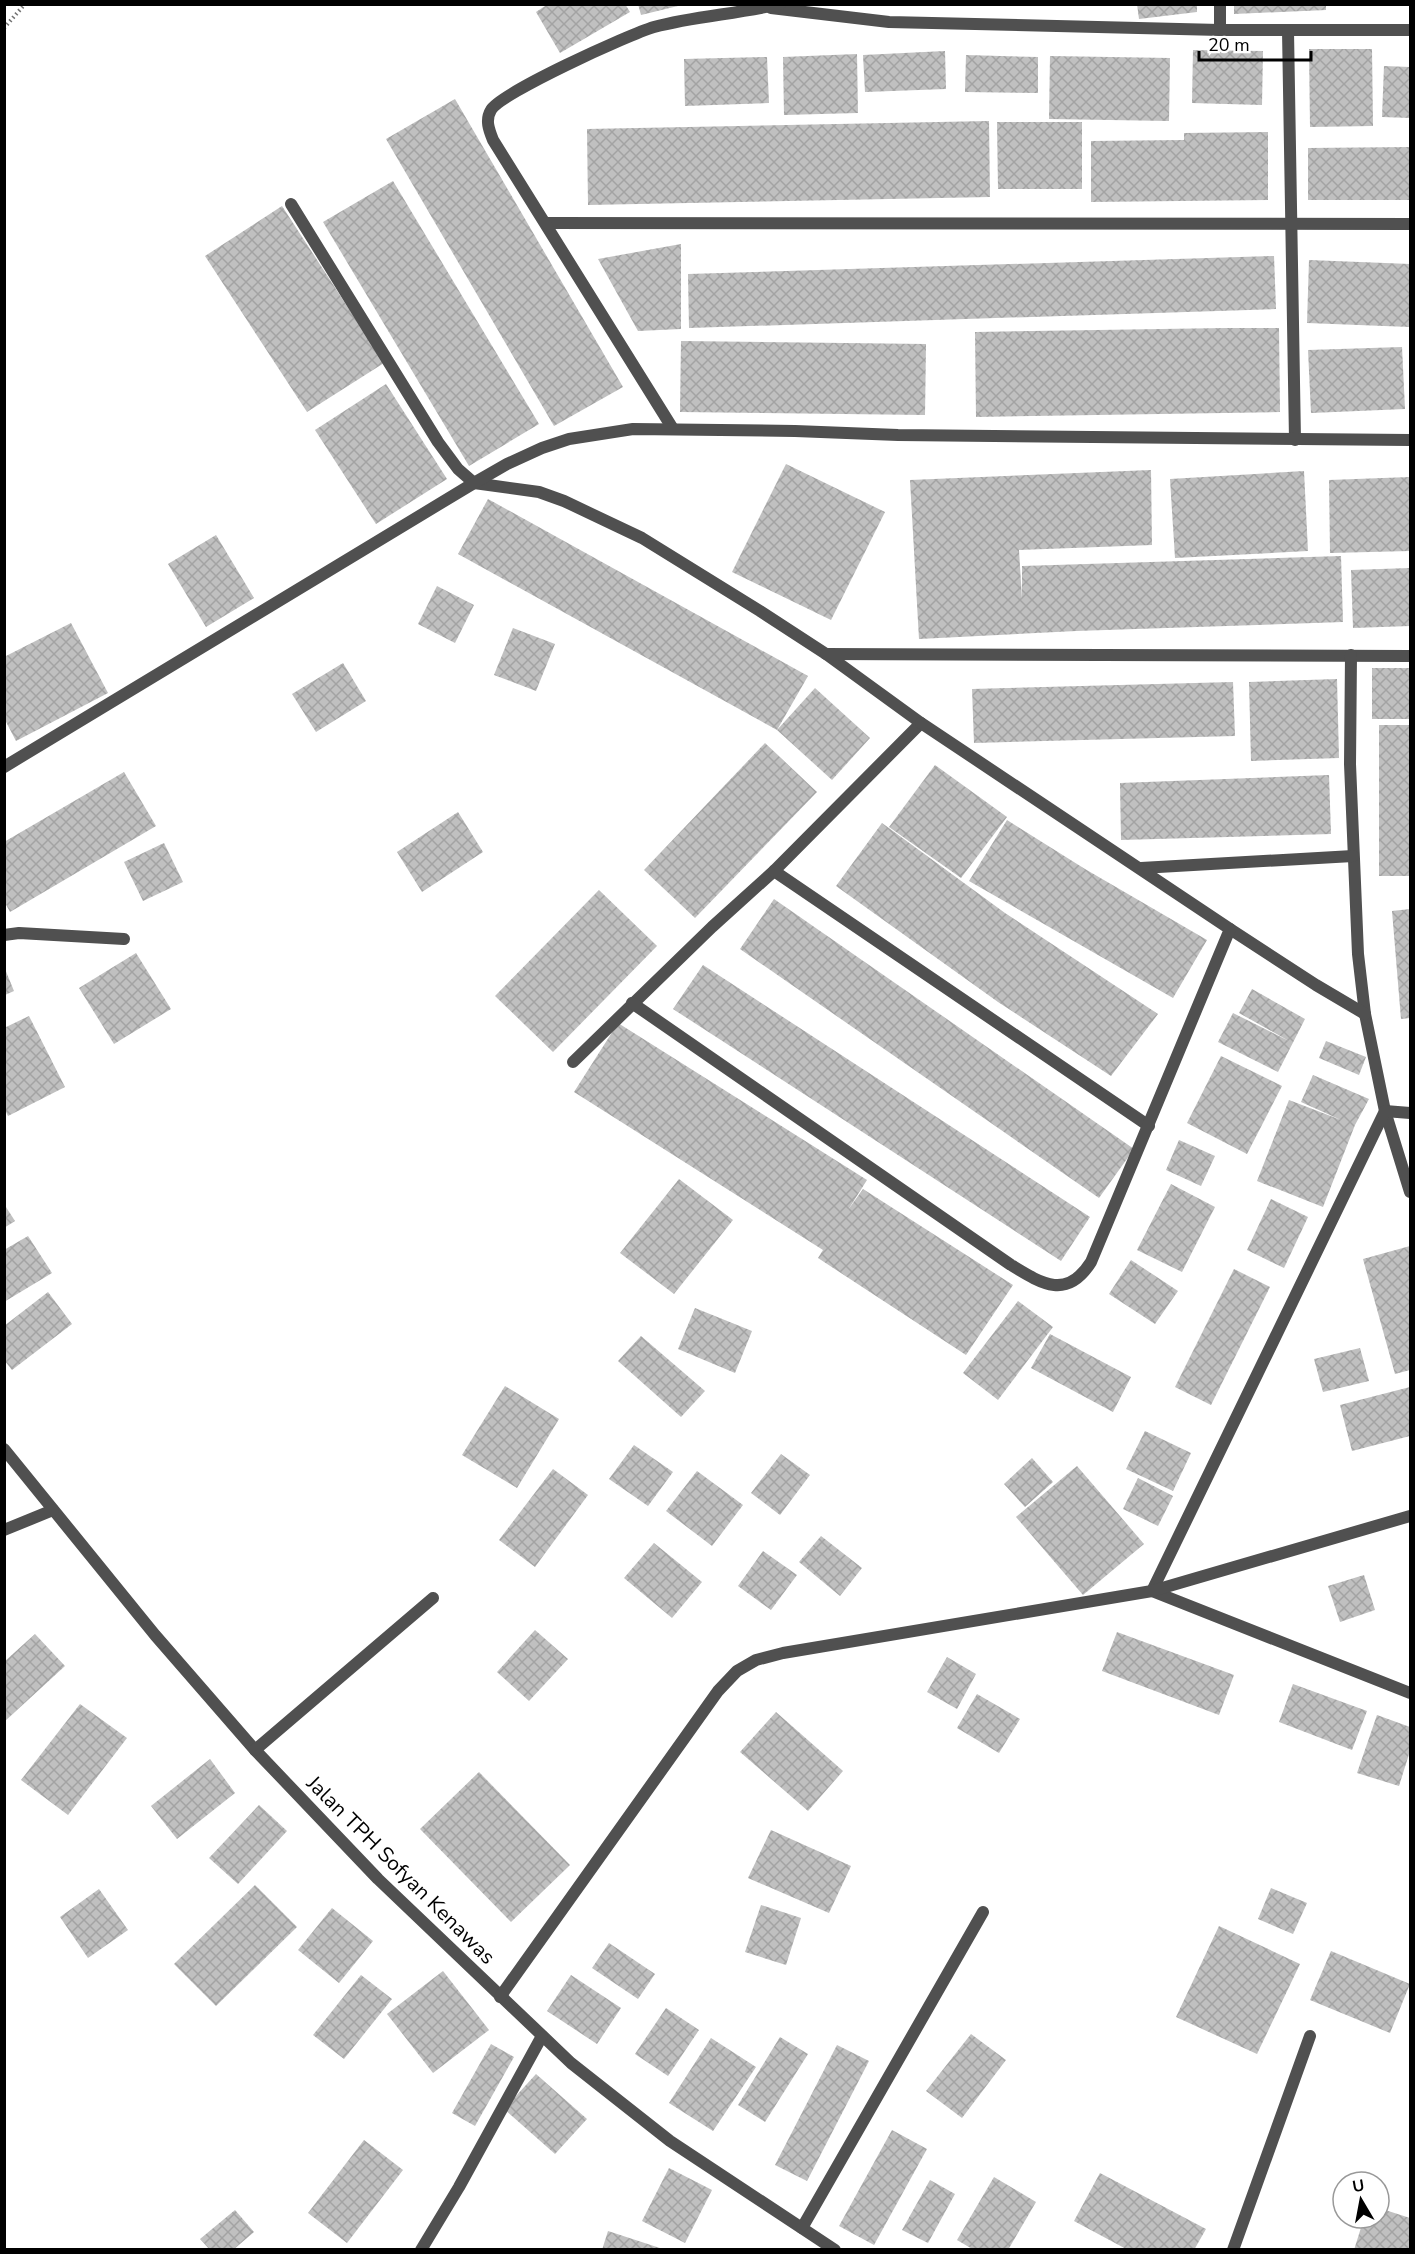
<svg xmlns="http://www.w3.org/2000/svg" width="1415" height="2254" font-family="'Nunito Sans',sans-serif">
<style>
.building{fill:url(#building-cross-hatch)}
.lines{fill:none;stroke-linecap:round;stroke-linejoin:round}
.path{stroke:#727272;stroke-width:4;stroke-dasharray:1.5 3;stroke-linecap:butt}
.street{stroke:#505050;stroke-width:12}
.labels{text-anchor:middle;stroke-width:4.5;stroke-linejoin:round;paint-order:stroke}
.street-label{font-size:21px;fill:#000;stroke:#fff}
</style>
<defs>
<pattern id="building-cross-hatch" width="8" height="8" patternUnits="userSpaceOnUse" patternTransform="scale(1.5)"><rect width="8" height="8" fill="#c0c0c0"/><path d="M0 0l8 8M0 8l8-8" fill="none" stroke="#a3a3a3"/></pattern>
</defs>
<rect width="100%" height="100%" fill="#fff"/>
<!-- building -->
<g class="building">
<path d="M548,4H625L630,12L560,53L536,12Z"/>
<path d="M638,4H682V5L641,15Z"/>
<path d="M1137,4H1197V12L1139,19Z"/>
<path d="M1234,4H1326V10L1234,14Z"/>
<path d="M1309,49H1372L1373,126L1310,127Z"/>
<path d="M1193,50L1263,51L1262,105L1192,103Z"/>
<path d="M945,51L946,89L865,92L863,55Z"/>
<path d="M857,54L858,113L784,115L783,57Z"/>
<path d="M966,55L1038,57V93L965,92Z"/>
<path d="M1050,56L1170,58L1169,121L1049,119Z"/>
<path d="M767,57L769,103L685,106L684,59Z"/>
<path d="M1384,66L1410,67V118L1382,117Z"/>
<path d="M455,99L623,387L554,426L386,139Z"/>
<path d="M989,121L990,197L588,205L587,129Z"/>
<path d="M997,122H1082V189H998Z"/>
<path d="M1268,132V200L1091,202V141L1184,140V133Z"/>
<path d="M1410,147V200H1308V148Z"/>
<path d="M393,181L539,424L469,466L323,222Z"/>
<path d="M282,206L384,363L307,412L205,256Z"/>
<path d="M681,244V329L638,331L598,259Z"/>
<path d="M1274,256L1276,309L689,328L688,274Z"/>
<path d="M1309,260L1410,264V327L1307,323Z"/>
<path d="M1226,328H1279L1280,412L976,417L975,332Z"/>
<path d="M681,341L926,344L925,415L680,412Z"/>
<path d="M1402,347L1405,409L1311,413L1308,350Z"/>
<path d="M386,384L447,479L376,524L315,430Z"/>
<path d="M786,464L885,512L831,620L732,572Z"/>
<path d="M1151,470L1152,545L1019,550L1022,599V566L1341,556L1343,622L1076,631L919,639L910,480Z"/>
<path d="M1304,471L1308,551L1175,558L1170,479Z"/>
<path d="M1410,477V551L1330,553L1329,480Z"/>
<path d="M488,499L808,676L777,730L458,554Z"/>
<path d="M216,535L254,598L206,627L168,564Z"/>
<path d="M1410,568V626L1353,628L1351,570Z"/>
<path d="M437,586L474,605L455,643L418,624Z"/>
<path d="M71,623L108,693L16,741L4,718V657Z"/>
<path d="M513,628L555,644L536,691L494,675Z"/>
<path d="M343,663L366,701L316,732L292,694Z"/>
<rect x="1372" y="668" width="38" height="51"/>
<path d="M1337,679L1339,758L1251,761L1249,682Z"/>
<path d="M1233,682L1235,736L974,743L972,689Z"/>
<path d="M815,688L870,738L832,780L777,730Z"/>
<rect x="1379" y="725" width="31" height="151"/>
<path d="M765,743L817,792L695,918L644,870Z"/>
<path d="M935,765L1007,817L961,878L889,827Z"/>
<path d="M124,772L156,826L10,912L4,901V842Z"/>
<path d="M1329,775L1331,834L1121,840L1120,783Z"/>
<path d="M458,812L483,852L422,892L397,852Z"/>
<path d="M1007,820L1085,869L1207,940L1173,998L969,881Z"/>
<path d="M882,823L1005,913L1158,1014L1111,1076L998,1002L836,886Z"/>
<path d="M164,843L183,882L143,901L124,862Z"/>
<path d="M599,890L657,946L553,1052L495,996Z"/>
<path d="M774,899L1134,1149L1099,1198L740,949Z"/>
<path d="M1410,909V1018L1401,1019L1392,911Z"/>
<path d="M136,953L171,1009L114,1044L79,988Z"/>
<path d="M703,965L1090,1217L1061,1261L673,1009Z"/>
<path d="M5,969L14,991L5,995Z"/>
<path d="M1252,989L1305,1019L1278,1072L1218,1042L1233,1013L1289,1041L1239,1013Z"/>
<path d="M29,1016L65,1087L8,1116L4,1108V1028Z"/>
<path d="M618,1023L867,1180L848,1210L863,1189L1013,1285L966,1355L818,1258L823,1250L574,1092Z"/>
<path d="M1326,1041L1366,1057L1359,1075L1319,1058Z"/>
<path d="M1221,1056L1282,1086L1247,1154L1187,1123Z"/>
<path d="M1313,1075L1369,1099L1355,1125L1323,1207L1257,1181L1289,1100L1341,1120L1301,1102Z"/>
<path d="M1179,1140L1215,1156L1201,1186L1166,1170Z"/>
<path d="M679,1179L733,1220L674,1294L620,1253Z"/>
<path d="M1171,1184L1215,1207L1182,1272L1137,1250Z"/>
<path d="M1271,1199L1308,1217L1284,1268L1247,1250Z"/>
<path d="M4,1204L15,1221L4,1228Z"/>
<path d="M28,1236L52,1273L4,1302V1250Z"/>
<path d="M1410,1246V1370L1395,1374L1363,1259Z"/>
<path d="M1131,1260L1178,1291L1155,1324L1109,1294Z"/>
<path d="M1234,1269L1270,1287L1211,1405L1175,1387Z"/>
<path d="M48,1292L72,1324L12,1370L4,1360V1326Z"/>
<path d="M1018,1301L1053,1327L998,1400L963,1373Z"/>
<path d="M695,1308L752,1331L735,1373L678,1349Z"/>
<path d="M1050,1334L1131,1377L1113,1412L1031,1368Z"/>
<path d="M641,1336L705,1391L681,1417L618,1361Z"/>
<path d="M1360,1348L1369,1381L1323,1392L1314,1359Z"/>
<path d="M505,1386L559,1419L517,1488L462,1455Z"/>
<path d="M1410,1387V1436L1352,1451L1340,1405Z"/>
<path d="M1145,1431L1191,1453L1173,1491L1126,1469Z"/>
<path d="M634,1445L673,1472L648,1506L609,1479Z"/>
<path d="M781,1454L810,1475L780,1515L751,1493Z"/>
<path d="M1032,1458L1053,1482L1025,1507L1004,1484Z"/>
<path d="M1077,1466L1144,1544L1083,1595L1016,1517Z"/>
<path d="M553,1469L588,1495L535,1567L499,1540Z"/>
<path d="M697,1471L743,1505L712,1546L666,1511Z"/>
<path d="M1138,1478L1173,1496L1158,1526L1123,1509Z"/>
<path d="M821,1536L862,1568L840,1596L799,1562Z"/>
<path d="M654,1543L702,1582L672,1618L624,1578Z"/>
<path d="M763,1551L797,1575L771,1610L738,1586Z"/>
<path d="M1364,1575L1375,1610L1340,1622L1328,1586Z"/>
<path d="M535,1630L568,1659L529,1701L497,1672Z"/>
<path d="M1117,1632L1234,1675L1219,1715L1102,1671Z"/>
<path d="M35,1634L65,1666L4,1722V1662Z"/>
<path d="M947,1657L976,1674L957,1709L927,1692Z"/>
<path d="M1293,1684L1367,1711L1352,1750L1279,1722Z"/>
<path d="M977,1694L1020,1719L999,1753L957,1728Z"/>
<path d="M80,1704L127,1738L68,1815L21,1780Z"/>
<path d="M776,1712L843,1771L808,1811L740,1752Z"/>
<path d="M1377,1715L1410,1727V1751L1399,1786L1357,1773Z"/>
<path d="M210,1759L235,1793L177,1839L151,1806Z"/>
<path d="M479,1772L570,1865L511,1922L420,1829Z"/>
<path d="M259,1805L287,1831L238,1884L209,1858Z"/>
<path d="M771,1830L851,1866L829,1913L748,1878Z"/>
<path d="M255,1885L297,1927L216,2006L174,1964Z"/>
<path d="M1271,1888L1307,1903L1293,1934L1258,1919Z"/>
<path d="M99,1889L128,1930L88,1958L60,1917Z"/>
<path d="M761,1905L801,1918L786,1965L745,1952Z"/>
<path d="M332,1908L373,1941L339,1983L298,1950Z"/>
<path d="M1219,1926L1300,1964L1257,2054L1176,2017Z"/>
<path d="M609,1943L655,1974L638,1999L592,1968Z"/>
<path d="M1331,1951L1410,1984L1390,2033L1310,2000Z"/>
<path d="M443,1971L489,2030L433,2073L387,2014Z"/>
<path d="M361,1975L392,1999L344,2059L313,2035Z"/>
<path d="M571,1975L621,2008L597,2044L547,2011Z"/>
<path d="M666,2008L699,2030L668,2076L635,2054Z"/>
<path d="M971,2034L1006,2060L962,2118L926,2091Z"/>
<path d="M780,2037L808,2054L765,2122L738,2105Z"/>
<path d="M711,2038L756,2067L713,2131L669,2103Z"/>
<path d="M491,2044L514,2057L475,2126L452,2113Z"/>
<path d="M837,2045L869,2061L807,2181L775,2165Z"/>
<path d="M536,2074L587,2119L555,2154L504,2109Z"/>
<path d="M892,2130L927,2149L874,2245L839,2226Z"/>
<path d="M364,2140L403,2170L347,2243L308,2213Z"/>
<path d="M669,2168L712,2190L685,2243L642,2221Z"/>
<path d="M1100,2173L1206,2229L1194,2250H1128L1074,2221Z"/>
<path d="M994,2177L1036,2202L1008,2250H974L957,2240Z"/>
<path d="M930,2180L955,2194L928,2243L902,2230Z"/>
<path d="M1379,2208L1410,2218V2250H1354L1364,2218H1379Z"/>
<path d="M235,2210L254,2232L233,2250H210L200,2239Z"/>
<path d="M608,2231L663,2249V2250H602Z"/>
</g>
<g class="lines">
<!-- path -->
<path class="path" d="M4,28L25,4"/>
<!-- street -->
<g class="street">
<path d="M1220,4V30"/>
<path d="M771,8L889,22L1220,30H1410"/>
<path d="M1288,31L1295,440"/>
<path d="M291,204L438,442L458,469L474,483L539,492L564,501L642,538L760,611L826,654L921,723L774,871L712,927L573,1062"/>
<path d="M547,223L1410,224"/>
<path d="M673,429L493,140C489,130 485,120 491,110C500,93 630,34 654,27C695,16 738,14 780,4"/>
<path d="M826,654L1410,656"/>
<path d="M1351,655L1350,764L1358,954L1365,1014L1385,1111L1410,1192"/>
<path d="M4,767L474,483L507,464L542,448L569,439L633,429L795,431L898,435L1410,440"/>
<path d="M1141,868L1353,856"/>
<path d="M774,871L1149,1126"/>
<path d="M1230,929L1316,985L1365,1014"/>
<path d="M4,935L19,933L124,939"/>
<path d="M632,1003L1011,1265C1042,1284 1067,1300 1091,1262L1230,929L921,723"/>
<path d="M1410,1113L1385,1111L1152,1591L1410,1693"/>
<path d="M4,1449L155,1635L255,1750L378,1879L571,2063L670,2141L835,2250"/>
<path d="M4,1530L53,1510"/>
<path d="M255,1750L433,1598"/>
<path d="M500,1997L718,1691L737,1671L756,1660L783,1653L1152,1591L1410,1516"/>
<path d="M802,2228L983,1912"/>
<path d="M421,2250L459,2187L542,2036"/>
<path d="M1233,2250L1310,2036"/>
</g>
</g>
<g class="labels">
<!-- street labels -->
<g class="street-label">
<text transform="translate(401 1870) rotate(45)" y="7">Jalan TPH Sofyan Kenawas</text>
</g>
</g>
<!-- border -->
<rect width="1415" height="2254" fill="none" stroke="#000000" stroke-width="12"/>
<!-- north arrow -->
<g transform="translate(1361 2200) rotate(350)"><circle r="28" fill="#ffffff" stroke="#999999" stroke-width="1.5"/>
<path d="M0-4.5L10 22L0 15L-10 22Z" fill="#000000"/>
<text y="-9" font-size="16" font-weight="bold" text-anchor="middle" fill="#000000">U</text>
</g>
<!-- scale -->
<path d="M1199 51v9h112v-9" fill="none" stroke="#000000" stroke-width="3"/>
<text x="1208" y="51" font-size="18" fill="#000000" stroke="#ffffff" stroke-width="4.5" paint-order="stroke">20 m</text>
</svg>
